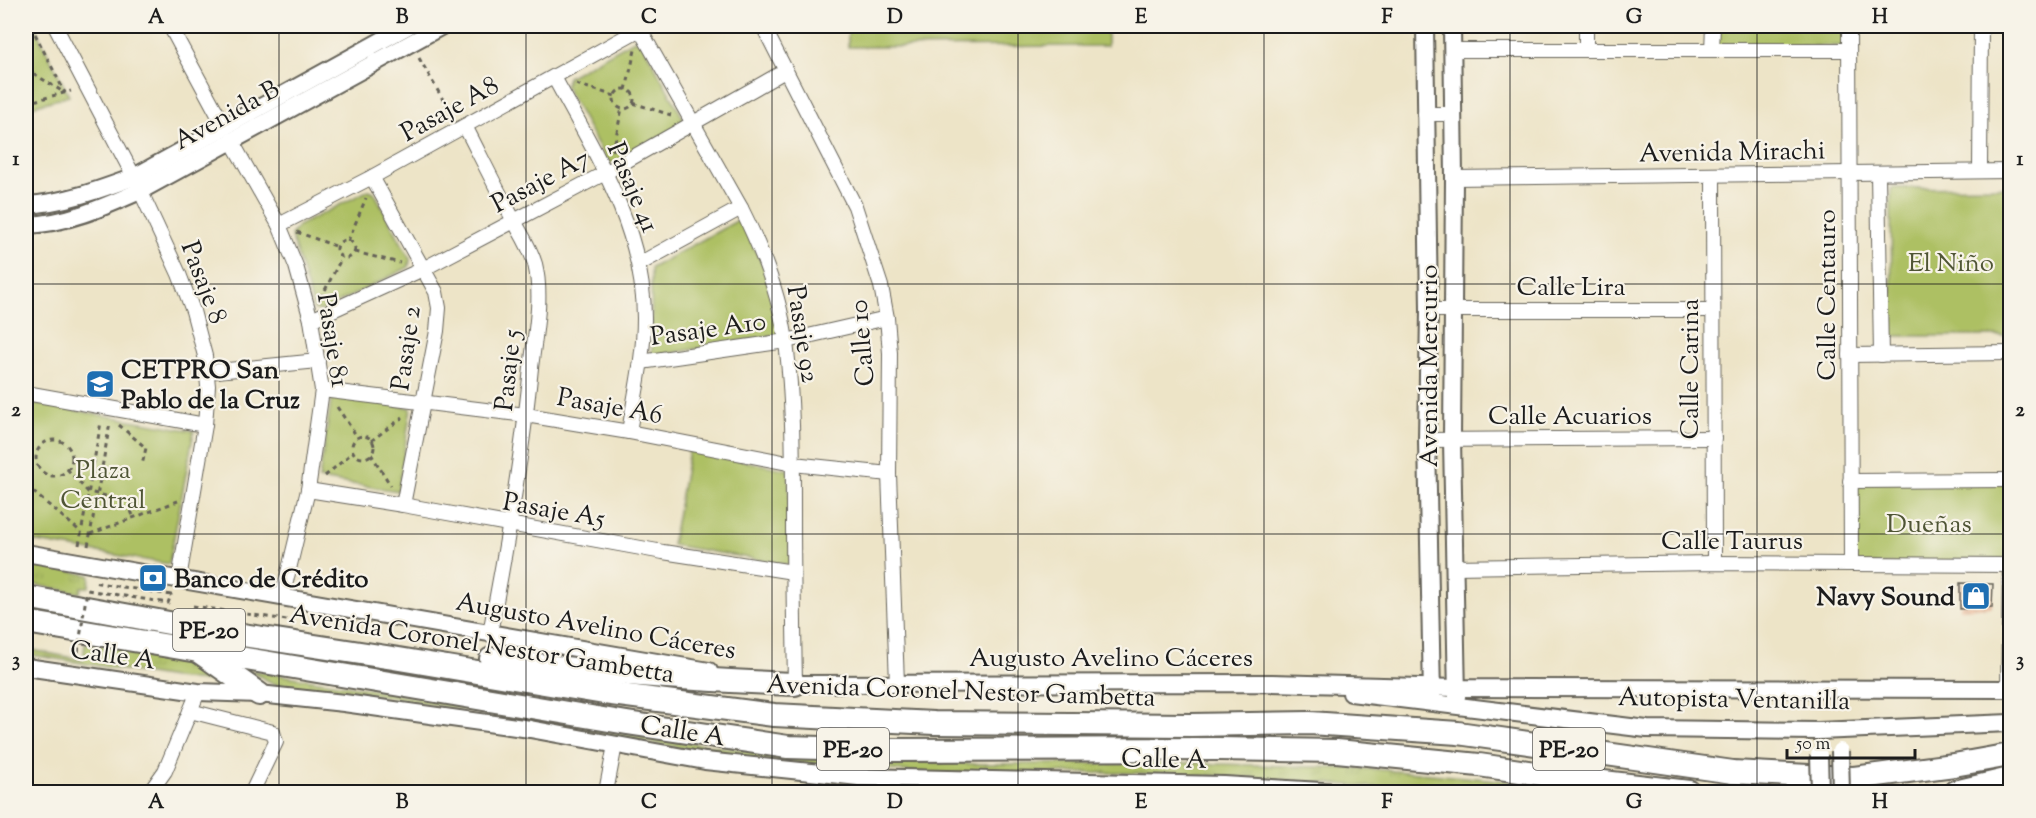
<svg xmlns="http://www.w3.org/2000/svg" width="2036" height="818" font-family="'Sorts Mill Goudy',serif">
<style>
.grass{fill:url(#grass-tufts);stroke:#646e40;stroke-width:1.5}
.green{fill:#adc064;stroke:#646e40;stroke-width:1.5}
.building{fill:url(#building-back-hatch)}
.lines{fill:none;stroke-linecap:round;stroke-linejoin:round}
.minor-casing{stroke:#656258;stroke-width:16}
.tertiary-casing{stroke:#656258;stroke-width:20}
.trunk-casing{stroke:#656258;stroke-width:26}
.path{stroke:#656258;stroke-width:3;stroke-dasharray:4.5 4.5;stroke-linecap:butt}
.minor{stroke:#fff;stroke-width:14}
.tertiary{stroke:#fff;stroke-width:16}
.trunk{stroke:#fff;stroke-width:22}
.tertiary-bridge-casing{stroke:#656258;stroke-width:20;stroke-linecap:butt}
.path-bridge{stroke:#656258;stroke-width:3;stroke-dasharray:4.5 4.5;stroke-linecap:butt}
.tertiary-bridge{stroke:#fff;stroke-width:16}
.grid{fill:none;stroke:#1c1c1c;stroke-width:1.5;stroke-opacity:0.55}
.labels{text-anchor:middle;stroke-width:4.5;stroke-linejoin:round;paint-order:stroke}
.shield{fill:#f7f3e8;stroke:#5e5c59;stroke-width:1.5}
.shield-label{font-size:24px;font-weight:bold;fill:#1c1c1c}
.street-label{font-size:26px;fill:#1c1c1c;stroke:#f7f3e8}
.park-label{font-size:26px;fill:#4f5535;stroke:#f7f3e8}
.poi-label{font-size:26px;font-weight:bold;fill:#1c1c1c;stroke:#f7f3e8;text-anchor:start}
.neatline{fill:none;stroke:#1c1c1c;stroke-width:2}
.grid-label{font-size:20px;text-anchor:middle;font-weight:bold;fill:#1c1c1c}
</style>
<defs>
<pattern id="grass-tufts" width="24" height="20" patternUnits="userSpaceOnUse" patternTransform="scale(1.5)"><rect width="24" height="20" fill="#adc064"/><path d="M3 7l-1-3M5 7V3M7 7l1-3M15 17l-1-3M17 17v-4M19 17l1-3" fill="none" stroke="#94a456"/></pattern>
<pattern id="building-back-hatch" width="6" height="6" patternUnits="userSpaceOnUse" patternTransform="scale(1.5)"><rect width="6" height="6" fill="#e6a278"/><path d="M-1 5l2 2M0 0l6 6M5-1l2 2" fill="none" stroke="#ba8362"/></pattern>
</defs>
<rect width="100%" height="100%" fill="#f7f3e8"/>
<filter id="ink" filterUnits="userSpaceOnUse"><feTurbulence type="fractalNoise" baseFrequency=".0167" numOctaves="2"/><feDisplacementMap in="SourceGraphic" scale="12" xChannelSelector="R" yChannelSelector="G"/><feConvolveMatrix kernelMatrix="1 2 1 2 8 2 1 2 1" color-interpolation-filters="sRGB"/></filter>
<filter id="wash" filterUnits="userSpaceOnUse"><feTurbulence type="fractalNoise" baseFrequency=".008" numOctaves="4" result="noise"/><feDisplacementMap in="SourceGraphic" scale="24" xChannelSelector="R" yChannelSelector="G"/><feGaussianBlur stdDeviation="1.35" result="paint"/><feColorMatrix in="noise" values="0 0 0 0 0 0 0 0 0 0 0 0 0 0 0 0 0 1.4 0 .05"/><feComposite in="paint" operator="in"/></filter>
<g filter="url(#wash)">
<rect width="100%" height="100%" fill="#ede4c7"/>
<!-- grass -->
<g class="grass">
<path d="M26,563L90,575L89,587H81L80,593L26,583Z"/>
<path d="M85,643L196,662L227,683L173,678L26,654V649L83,660Z"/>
<path d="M248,670L370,689L622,734L777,754L863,760L982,764L1193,763L1373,769L1487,779L1598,792H1414L1372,787L1266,778L1127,773H930L772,761L697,751L355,691L280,687Z"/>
</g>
<!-- green -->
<g class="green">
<path d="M26,26H34L69,96L26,108Z"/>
<path d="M848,26H1107V46L848,47Z"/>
<path d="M1717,26H1845V46H1716Z"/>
<path d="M634,40L642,43L684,120L678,127L615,162L608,163L565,86L568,77Z"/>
<path d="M2010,187V336H1892L1891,188Z"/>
<path d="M369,190L374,192L410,259L409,267L321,311L314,309L291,235L298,226Z"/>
<path d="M740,219L765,270L780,335L652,356L651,268Z"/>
<path d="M332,396L411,408L398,491L319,479Z"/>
<path d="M26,402L194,431L169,564L26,540Z"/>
<path d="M689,450L789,470L790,565L672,545Z"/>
<path d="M1857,481H2006V564H1851Z"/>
</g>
<g id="blocks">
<!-- building -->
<path class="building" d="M1960,583L1993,584L1992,607L1960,609Z"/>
</g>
</g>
<g filter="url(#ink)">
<use href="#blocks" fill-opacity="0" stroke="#656258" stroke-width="1.5"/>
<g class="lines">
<!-- minor casing -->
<g class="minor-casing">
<g id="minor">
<path d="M55,26L134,177L179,274L193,311L205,356L208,386L205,425L179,579"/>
<path d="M170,26L224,126"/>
<path d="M638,26L741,208C762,250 780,295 786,342C793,399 793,457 793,515C793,571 794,627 795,684"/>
<path d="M763,26L855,206L881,286L887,318L890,353L889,474L897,683"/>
<path d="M1586,26V50"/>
<path d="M1849,26L1851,564"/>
<path d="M1452,50H1849"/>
<path d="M1712,50L1713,26"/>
<path d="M554,77C595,153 644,229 644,318C644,356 635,394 629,432"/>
<path d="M1425,114H1453"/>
<path d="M465,126C481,157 496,188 513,219C521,234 530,247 535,264C543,297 535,334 531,368C522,457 507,545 490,633"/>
<path d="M231,140L279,225L296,266L311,320L322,390L308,490L282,598"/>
<path d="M1980,171L1981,26"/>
<path d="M1878,173L1881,355"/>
<path d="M1713,175L1714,563"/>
<path d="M372,177L436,292L439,308L437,331L403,505"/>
<path d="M1454,178L2010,171"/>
<path d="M279,225L372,177L640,29"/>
<path d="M639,264L741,208"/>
<path d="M1429,310H1713"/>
<path d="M311,320L423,269L605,173L785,71"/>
<path d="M1850,355L2010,353"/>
<path d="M641,362L786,341L887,318"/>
<path d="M207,372L318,361"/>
<path d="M322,390L526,415L629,432L793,464L889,474"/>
<path d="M26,393L205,425"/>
<path d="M1427,440L1714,438"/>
<path d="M1850,481L2010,480"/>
<path d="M308,490L403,505L663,552L793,572"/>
<path d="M1454,567L1714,563L2010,565"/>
<path d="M2008,689L2010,555"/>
<path d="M190,711L273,732L276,742L252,792"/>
<path d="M150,792L165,771L198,692"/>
<path d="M606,792L615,745"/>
</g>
</g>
<!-- tertiary casing -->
<g class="tertiary-casing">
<g id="tertiary">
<path d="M1425,26L1429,310L1427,440L1432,696"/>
<path d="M1452,26L1454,178L1452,440L1457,697"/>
<path d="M26,205C63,203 99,190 134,177L408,26"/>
<path d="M26,225C66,224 104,207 140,191L442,26"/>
<path d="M26,553L709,671"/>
<path d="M26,667L198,692L259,694L344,703L530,729L705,761L859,777L1224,785L1338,792"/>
<path d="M785,682L795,684L1272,683L1457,688L2010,689"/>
<path d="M1351,693L1647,729L1818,731L2010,723"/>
</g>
</g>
<!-- trunk casing -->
<g class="trunk-casing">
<g id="trunk">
<path d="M26,597L191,627L393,658L604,693L774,715L934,723L1191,725L1310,723L1458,733L1733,772L1828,777L1854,778L1954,765L2010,755"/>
<path d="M26,622L627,723L788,747L890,750L1218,749L1337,751L1479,765L1569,778L1689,792"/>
<path d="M201,653L259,694"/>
<path d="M491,659C592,673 692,680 795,684"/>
<path d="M1955,792L2010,779"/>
</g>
</g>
<!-- path -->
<g class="path">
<path d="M31,26L65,93"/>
<path d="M419,58L453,117"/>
<path d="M26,69L65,93"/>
<path d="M576,84L615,96"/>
<circle cx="624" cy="99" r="10"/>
<path d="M626,90L635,50"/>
<path d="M26,103L71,91"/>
<path d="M633,103L671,115"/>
<path d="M613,151L622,108"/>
<path d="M297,232L338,247"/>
<circle cx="346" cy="249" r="9"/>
<path d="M348,241L366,198"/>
<path d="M355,252L400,263"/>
<path d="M321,298L342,257"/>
<path d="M337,407L358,438"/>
<path d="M119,425L146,448L142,465"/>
<circle cx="363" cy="447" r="11"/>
<circle cx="54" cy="458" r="18"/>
<path d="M371,441L403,417"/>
<path d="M371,454L391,486"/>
<path d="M67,469L88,492L111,497"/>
<path d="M325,476L353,452"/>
<path d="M26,486L81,532"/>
<path d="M131,511L134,518"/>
<path d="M90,534L178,501"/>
<path d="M79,545L101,422"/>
<path d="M88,546L110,423"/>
<path d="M193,606L287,620L290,622"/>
</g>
<!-- minor -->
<use href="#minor" class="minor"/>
<!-- tertiary -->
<use href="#tertiary" class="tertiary"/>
<!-- trunk -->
<use href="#trunk" class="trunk"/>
<!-- tertiary-bridge casing -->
<g class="tertiary-bridge-casing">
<g id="tertiary-bridge">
<path d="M1840,751L1841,792"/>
<path d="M1819,755L1820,792"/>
</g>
</g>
<!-- path-bridge -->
<path class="path-bridge" d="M78,652L87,590L168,603L171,595L93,582"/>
<!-- tertiary-bridge -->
<use href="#tertiary-bridge" class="tertiary-bridge"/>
</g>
</g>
<!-- grid -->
<path class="grid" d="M279,26V792M526,26V792M772,26V792M1018,26V792M1264,26V792M1510,26V792M1757,26V792M26,284H2010M26,534H2010"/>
<!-- icons -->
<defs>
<g id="university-square" transform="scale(1.5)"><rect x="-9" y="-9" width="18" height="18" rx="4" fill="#1f6fb2" stroke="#f7f3e8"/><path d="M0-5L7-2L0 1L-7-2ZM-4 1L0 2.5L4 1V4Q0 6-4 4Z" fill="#fff"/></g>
<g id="bank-square" transform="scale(1.5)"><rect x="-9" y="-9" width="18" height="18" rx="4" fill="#1f6fb2" stroke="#f7f3e8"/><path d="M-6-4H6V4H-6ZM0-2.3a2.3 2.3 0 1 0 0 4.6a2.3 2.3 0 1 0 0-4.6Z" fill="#fff"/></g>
<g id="shop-square" transform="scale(1.5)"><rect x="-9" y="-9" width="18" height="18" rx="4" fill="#1f6fb2" stroke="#f7f3e8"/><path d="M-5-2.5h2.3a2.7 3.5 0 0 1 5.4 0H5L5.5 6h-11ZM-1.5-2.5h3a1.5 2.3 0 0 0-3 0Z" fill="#fff"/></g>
</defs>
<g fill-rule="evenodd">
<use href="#university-square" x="100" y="384"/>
<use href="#bank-square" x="153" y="578"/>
<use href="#shop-square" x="1976" y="596"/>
</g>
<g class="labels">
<!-- shield labels -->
<g class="shield">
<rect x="173" y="609" width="72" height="42" rx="4.5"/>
<rect x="817" y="728" width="72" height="42" rx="4.5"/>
<rect x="1533" y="728" width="72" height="42" rx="4.5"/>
</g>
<g class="shield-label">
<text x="209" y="638">PE-20</text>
<text x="853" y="757">PE-20</text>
<text x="1569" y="757">PE-20</text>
</g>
<!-- street labels -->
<g class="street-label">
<text transform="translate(449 108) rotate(-29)" y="9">Pasaje A8</text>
<text transform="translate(226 114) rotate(-29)" y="9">Avenida B</text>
<text transform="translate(1732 151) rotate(-1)" y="9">Avenida Mirachi</text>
<text transform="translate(540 180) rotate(-28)" y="9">Pasaje A7</text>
<text transform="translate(634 187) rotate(67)" y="9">Pasaje 41</text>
<text transform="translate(205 282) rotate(69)" y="9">Pasaje 8</text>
<text x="1571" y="295">Calle Lira</text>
<text transform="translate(1826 295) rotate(-90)" y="9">Calle Centauro</text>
<text transform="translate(708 328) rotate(-8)" y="9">Pasaje A10</text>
<text transform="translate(804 334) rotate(81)" y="9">Pasaje 92</text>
<text transform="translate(334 340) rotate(81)" y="9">Pasaje 81</text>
<text transform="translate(861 343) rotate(-95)" y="9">Calle 10</text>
<text transform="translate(405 348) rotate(-82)" y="9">Pasaje 2</text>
<text transform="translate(1428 366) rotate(-90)" y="9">Avenida Mercurio</text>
<text transform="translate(1689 369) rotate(-90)" y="9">Calle Carina</text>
<text transform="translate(507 370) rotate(-84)" y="9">Pasaje 5</text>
<text transform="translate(610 405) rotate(10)" y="9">Pasaje A6</text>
<text x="1570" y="424">Calle Acuarios</text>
<text transform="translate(554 509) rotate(10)" y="9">Pasaje A5</text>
<text x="1732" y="549">Calle Taurus</text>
<text transform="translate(596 625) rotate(10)" y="9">Augusto Avelino Cáceres</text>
<text transform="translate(482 643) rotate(9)" y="9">Avenida Coronel Nestor Gambetta</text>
<text transform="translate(113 654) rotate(8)" y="9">Calle A</text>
<text x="1111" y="666">Augusto Avelino Cáceres</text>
<text transform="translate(961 690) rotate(2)" y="9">Avenida Coronel Nestor Gambetta</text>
<text transform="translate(1734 698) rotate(1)" y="9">Autopista Ventanilla</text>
<text transform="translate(683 730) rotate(9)" y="9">Calle A</text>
<text transform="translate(1164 758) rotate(1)" y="9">Calle A</text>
</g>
<!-- park labels -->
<g class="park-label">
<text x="1951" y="271">El Niño</text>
<text x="103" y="478">Plaza<tspan x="103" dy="30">Central</tspan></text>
<text x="1929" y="532">Dueñas</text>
</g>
<!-- poi labels -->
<g class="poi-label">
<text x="121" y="378">CETPRO San<tspan x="121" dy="30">Pablo de la Cruz</tspan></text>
<text x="174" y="587">Banco de Crédito</text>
<text x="1955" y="605" text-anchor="end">Navy Sound</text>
</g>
</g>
<!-- margin -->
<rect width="2036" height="818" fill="none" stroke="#f7f3e8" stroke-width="66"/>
<!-- scale -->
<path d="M1787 749v9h128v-9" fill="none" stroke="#1c1c1c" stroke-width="3"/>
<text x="1796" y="749" font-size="18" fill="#1c1c1c" stroke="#f7f3e8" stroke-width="4.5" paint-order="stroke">50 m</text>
<rect x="33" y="33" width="1970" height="752" class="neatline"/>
<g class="grid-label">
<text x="156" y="23">A</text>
<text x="402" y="23">B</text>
<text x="649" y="23">C</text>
<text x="895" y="23">D</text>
<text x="1141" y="23">E</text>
<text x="1387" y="23">F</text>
<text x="1634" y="23">G</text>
<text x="1880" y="23">H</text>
<text x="16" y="165">1</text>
<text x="2020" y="165">1</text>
<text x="16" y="416">2</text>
<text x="2020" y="416">2</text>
<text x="16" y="666">3</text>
<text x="2020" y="666">3</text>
<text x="156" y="808">A</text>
<text x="402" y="808">B</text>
<text x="649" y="808">C</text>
<text x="895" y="808">D</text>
<text x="1141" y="808">E</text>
<text x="1387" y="808">F</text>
<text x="1634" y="808">G</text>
<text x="1880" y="808">H</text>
</g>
</svg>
